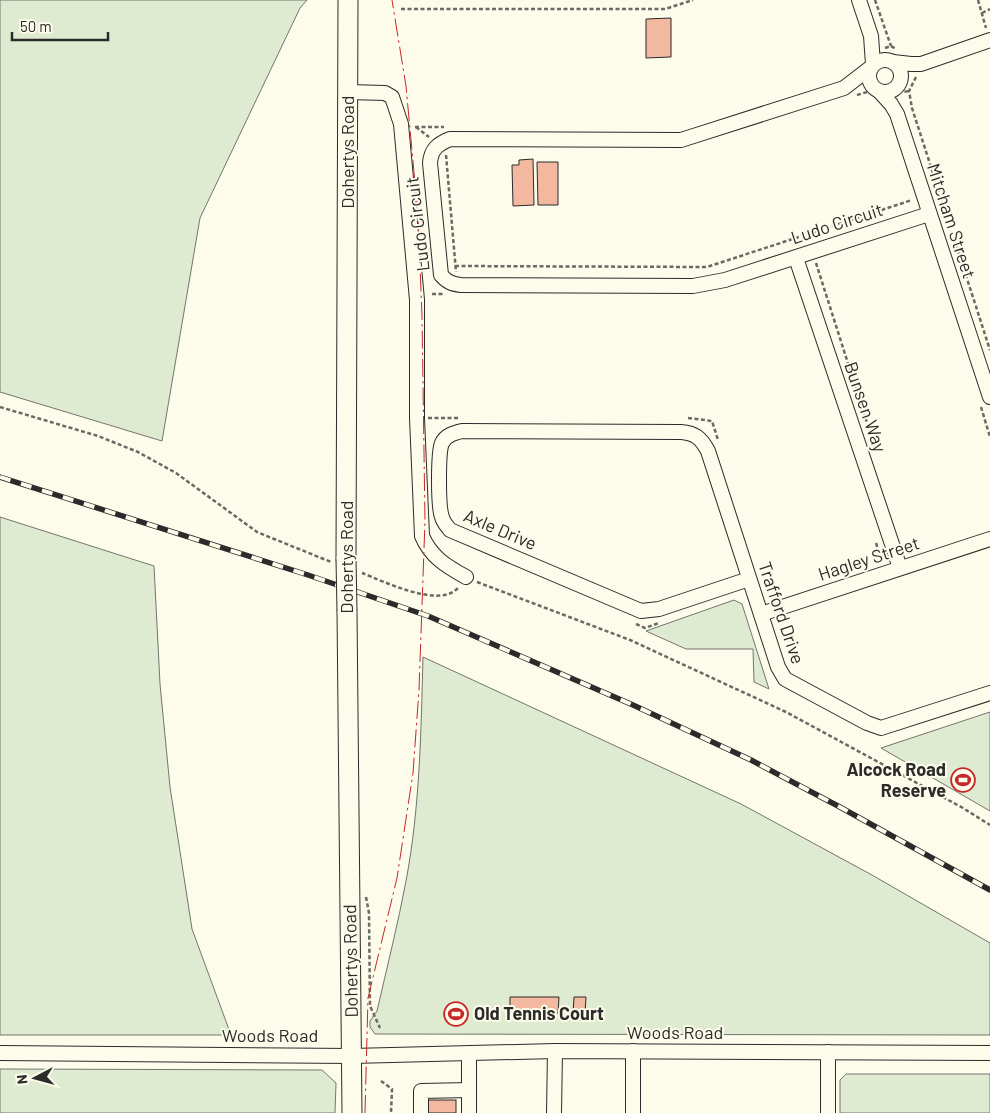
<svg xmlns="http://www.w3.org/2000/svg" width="990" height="1113" font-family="Barlow,sans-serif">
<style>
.green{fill:#deebd1;stroke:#74746e}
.building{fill:#f2b8a0;stroke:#2b2b2b}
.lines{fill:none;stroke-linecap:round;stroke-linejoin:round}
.minor-casing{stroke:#2b2b2b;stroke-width:16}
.major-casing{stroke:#2b2b2b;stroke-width:21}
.path{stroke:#6a6964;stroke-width:2.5;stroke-dasharray:4 2.5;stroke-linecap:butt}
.minor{stroke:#fdfbea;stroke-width:14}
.major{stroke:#fdfbea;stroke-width:19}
.rail-casing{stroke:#2b2b2b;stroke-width:5.5}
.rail{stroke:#fdfbea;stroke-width:4;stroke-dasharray:11;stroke-linecap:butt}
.major-bridge-casing{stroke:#2b2b2b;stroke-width:21;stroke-linecap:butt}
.major-bridge{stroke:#fdfbea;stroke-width:19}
.power{stroke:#c62828;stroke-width:1;stroke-dasharray:18 4 2.5 4;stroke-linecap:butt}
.labels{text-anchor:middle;stroke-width:4;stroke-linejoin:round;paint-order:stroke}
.street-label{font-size:18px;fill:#2b2b2b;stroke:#fdfbea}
.poi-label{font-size:18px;font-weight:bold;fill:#2b2b2b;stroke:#fdfbea;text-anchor:end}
</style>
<rect width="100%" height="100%" fill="#fdfbea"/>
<!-- green -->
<g class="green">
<path d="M0,0H307L300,8L200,218L162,441L0,392Z"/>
<path d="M0,517L154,566L160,684L170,787L192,929L231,1035H0Z"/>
<path d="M734,600L742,604L769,689L754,682L753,649H686L646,631Z"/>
<path d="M423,657L741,804L872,875L990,943V1035L375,1034L370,1027V1021L377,1011C387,967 398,924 406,881C420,807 421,731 423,657Z"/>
<path d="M990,712V811L881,748Z"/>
<path d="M0,1069L322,1070L336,1083L335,1113H0Z"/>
<path d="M846,1074H990V1113H840V1080Z"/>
</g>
<!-- building -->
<g class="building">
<path d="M671,18V57L646,58V19Z"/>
<path d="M533,159L534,205L513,206L512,165H519V160Z"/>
<path d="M537,162H558V205H538Z"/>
<path d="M510,997H559L558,1013L510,1012Z"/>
<path d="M574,997H586L585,1013H573Z"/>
<rect x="428" y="1100" width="28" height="13"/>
</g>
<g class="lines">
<!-- minor casing -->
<g class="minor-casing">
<g id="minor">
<path d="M859,0L871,36L873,64"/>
<circle cx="885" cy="76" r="16"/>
<path d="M893,62L911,64H921L990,40"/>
<path d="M870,68L844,88L681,140L450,139C438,144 431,149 430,163L441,275C447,282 452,284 461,285L693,286L725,280L929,214"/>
<path d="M348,92L385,93L392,97L401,124L417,300V418L422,536C431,557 446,566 466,577"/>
<path d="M880,92L891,104L897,114L990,397"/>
<path d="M796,258L900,568"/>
<path d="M749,579L659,609L641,611L450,530C447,526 443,522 442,517C438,507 438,452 442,443C446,435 454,433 462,431L681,432C695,433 701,438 708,451L778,667L785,679L867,723L881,728L990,693"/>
<path d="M761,614L990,539"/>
<path d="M828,1052V1113"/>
<path d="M0,1053L352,1056L555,1051L990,1053"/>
<path d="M469,1054V1113"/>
<path d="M421,1113V1091L469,1090"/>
<path d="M554,1113L555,1051"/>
<path d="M633,1113V1051"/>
</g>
</g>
<!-- major casing -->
<g class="major-casing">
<g id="major">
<path d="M346,559L348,0"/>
<path d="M347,611L352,1113"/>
</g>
</g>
<!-- path -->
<g class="path">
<path d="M875,0L891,46"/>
<path d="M978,0L986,28"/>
<path d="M401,9H665L693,0"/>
<path d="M982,13L990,9"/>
<path d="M885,48L891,46L896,49"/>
<path d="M916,77L909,91L912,108L990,350"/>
<path d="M898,93L909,91"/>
<path d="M857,95L867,92L869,94"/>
<path d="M415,127H444"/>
<path d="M416,127L429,137"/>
<path d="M446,155L456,272"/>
<path d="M816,263L875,448"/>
<path d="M455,266L707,267L912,200"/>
<path d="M432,294H443"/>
<path d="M0,407L98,436L138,452L176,473L257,532L331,562"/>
<path d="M981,407L990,437"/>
<path d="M428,418H458"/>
<path d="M688,418L712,421L718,440"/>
<path d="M876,543L882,561"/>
<path d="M362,573C383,581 439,609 458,588"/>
<path d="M477,582L630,640L786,712L963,808L990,825"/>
<path d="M636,624L645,628L659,623"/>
<path d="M366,897L369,913L370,1006L380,1028"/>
<path d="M381,1081L392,1089L391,1113"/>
</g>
<!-- minor -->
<use href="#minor" class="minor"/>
<!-- major -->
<use href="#major" class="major"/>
<!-- rail casing -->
<g class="rail-casing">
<path id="rail" d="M0,477L308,575L428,616L633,705L751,760L838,806L990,890"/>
</g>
<!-- rail -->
<use href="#rail" class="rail"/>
<!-- major-bridge casing -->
<g class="major-bridge-casing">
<path id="major-bridge" d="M346,559L347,611"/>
</g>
<!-- major-bridge -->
<use href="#major-bridge" class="major-bridge"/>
<!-- power -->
<path class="power" d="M365,1113L368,998L397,878L413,773L419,690L425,521L422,316L418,215L406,86L392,0"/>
</g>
<!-- icons -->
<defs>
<g id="stadium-ring" transform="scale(1.25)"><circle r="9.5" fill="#fdfbea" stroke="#c62828" stroke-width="1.5"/><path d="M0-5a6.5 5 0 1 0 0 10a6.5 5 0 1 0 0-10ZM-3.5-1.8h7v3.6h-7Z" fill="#c62828"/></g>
</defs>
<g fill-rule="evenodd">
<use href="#stadium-ring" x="963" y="780"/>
<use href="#stadium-ring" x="456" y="1014"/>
</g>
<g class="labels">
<!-- street labels -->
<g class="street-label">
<text transform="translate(348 152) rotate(-90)" y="6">Dohertys Road</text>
<text transform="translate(951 221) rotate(72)" y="6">Mitcham Street</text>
<text transform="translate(418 224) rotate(-97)" y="6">Ludo Circuit</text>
<text transform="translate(837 224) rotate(-18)" y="6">Ludo Circuit</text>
<text transform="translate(865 407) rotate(71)" y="6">Bunsen Way</text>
<text transform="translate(500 530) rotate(23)" y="6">Axle Drive</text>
<text transform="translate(347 557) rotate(-90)" y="6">Dohertys Road</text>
<text transform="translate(869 559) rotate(-18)" y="6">Hagley Street</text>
<text transform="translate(781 613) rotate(71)" y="6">Trafford Drive</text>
<text transform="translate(351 961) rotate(-91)" y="6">Dohertys Road</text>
<text x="675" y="1039">Woods Road</text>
<text x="270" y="1042">Woods Road</text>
</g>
<!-- poi labels -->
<g class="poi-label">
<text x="946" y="776">Alcock Road<tspan x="946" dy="21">Reserve</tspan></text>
<text x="474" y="1020" text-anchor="start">Old Tennis Court</text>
</g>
</g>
<!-- north arrow -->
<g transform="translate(35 1078) rotate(264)" stroke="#fdfbea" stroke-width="4" paint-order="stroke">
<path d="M0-4L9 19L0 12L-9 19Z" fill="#2b2b2b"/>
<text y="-8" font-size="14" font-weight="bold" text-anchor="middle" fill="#2b2b2b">N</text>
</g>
<!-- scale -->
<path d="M12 32v8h96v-8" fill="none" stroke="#2b2b2b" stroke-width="2.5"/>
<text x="20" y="32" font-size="15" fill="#2b2b2b" stroke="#fdfbea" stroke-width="4" paint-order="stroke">50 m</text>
</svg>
